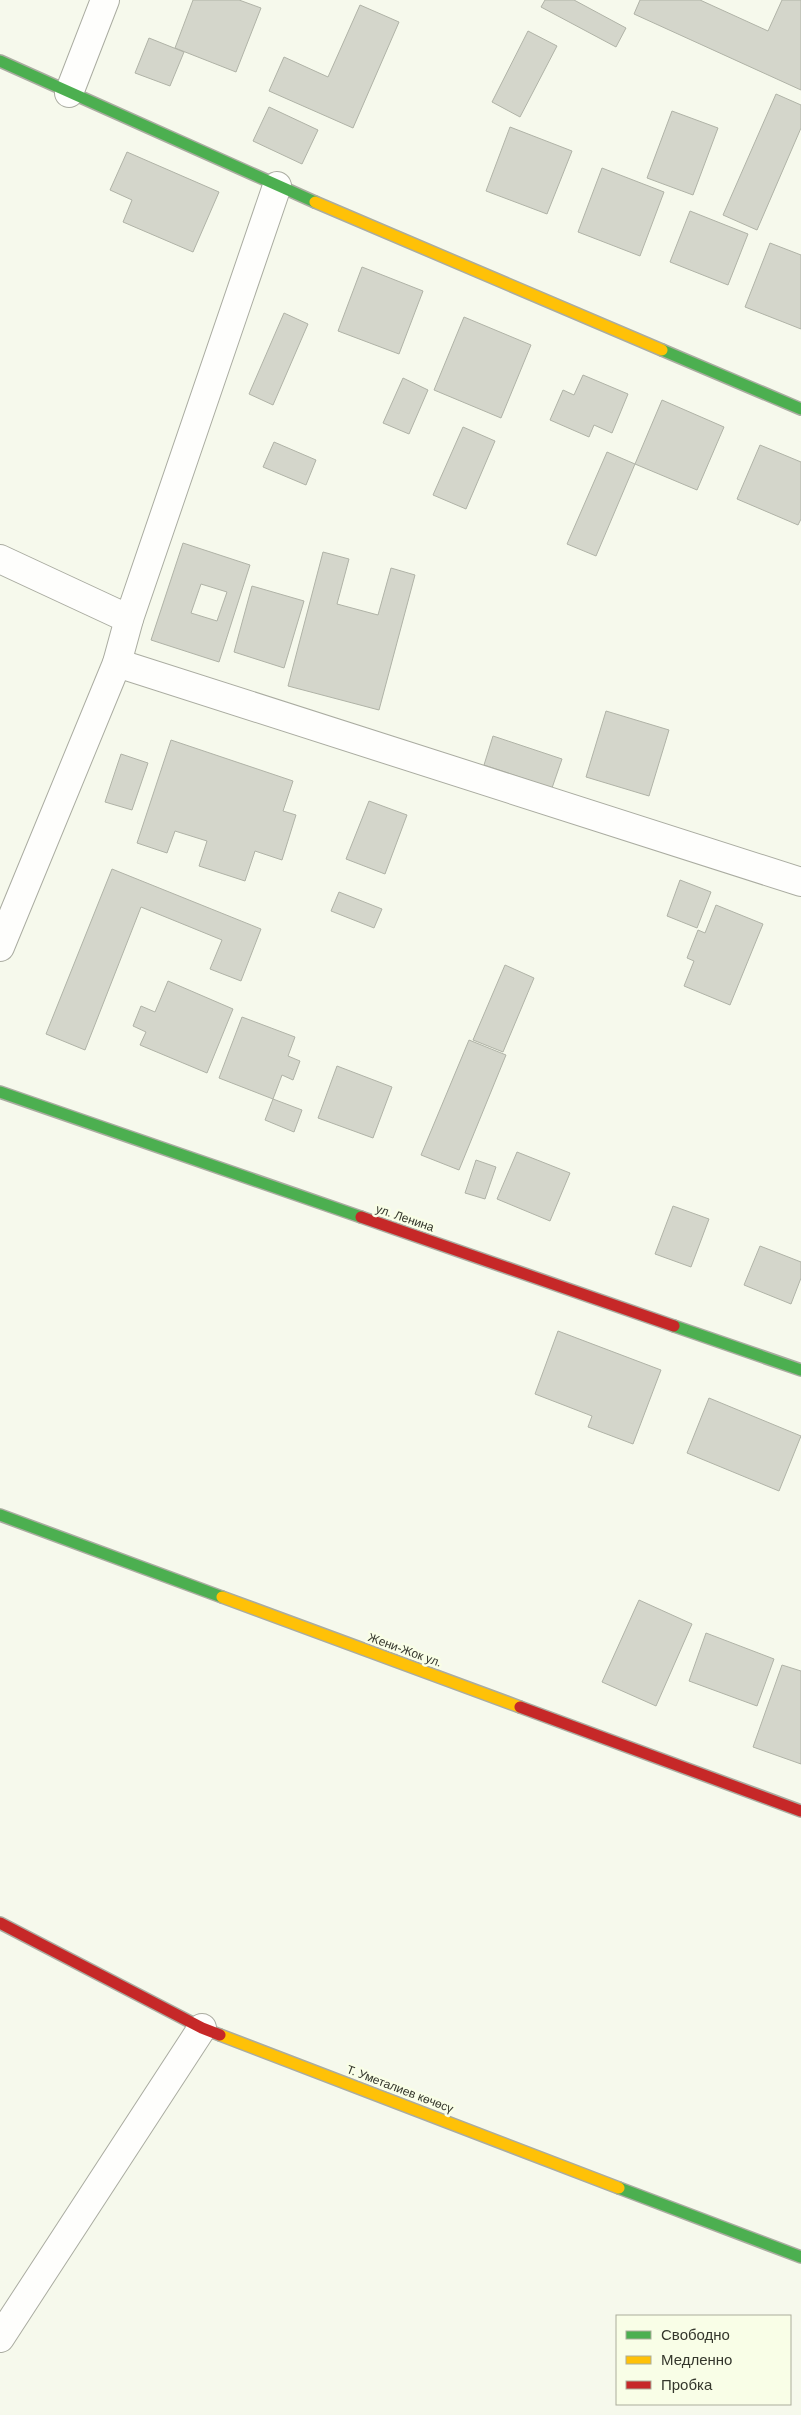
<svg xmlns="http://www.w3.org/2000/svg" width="801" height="2415" font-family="Arial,sans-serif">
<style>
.building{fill:#d4d6cb;stroke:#b0b3a7;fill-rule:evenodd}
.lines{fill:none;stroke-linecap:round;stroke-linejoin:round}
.street-casing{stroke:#aaaca1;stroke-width:30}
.fast-casing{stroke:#aaaca1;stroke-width:14}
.slow-casing{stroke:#aaaca1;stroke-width:14}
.jam-casing{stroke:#aaaca1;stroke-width:14}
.street{stroke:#fefefc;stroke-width:28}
.fast{stroke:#4caf50;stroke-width:11}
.slow{stroke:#ffc107;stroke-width:11}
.jam{stroke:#c62828;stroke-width:11}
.labels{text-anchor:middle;stroke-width:5;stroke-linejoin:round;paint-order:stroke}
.street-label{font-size:12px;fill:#35372c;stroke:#f9fee7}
</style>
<rect width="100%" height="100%" fill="#f6f9ec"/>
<!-- building -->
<g class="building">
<path d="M193,0H239L261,8L236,72L175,48Z"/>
<path d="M545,0H574L626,28L616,47L541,7Z"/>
<path d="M640,0H700L768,31L782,0H801V90L634,14Z"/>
<path d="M360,5L399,22L353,128L269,91L284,57L328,77Z"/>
<path d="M528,31L557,46L520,117L492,102Z"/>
<path d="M149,38L184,52L170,86L135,73Z"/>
<path d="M776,94L801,105V128L757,230L723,215Z"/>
<path d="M269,107L318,130L302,164L253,141Z"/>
<path d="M672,111L718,128L693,195L647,178Z"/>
<path d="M510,127L572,151L547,214L486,191Z"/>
<path d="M127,152L219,192L193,252L123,222L132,200L110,190Z"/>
<path d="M602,168L664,192L640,256L578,232Z"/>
<path d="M690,211L748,234L728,285L670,262Z"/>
<path d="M770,243L801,255V329L745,307Z"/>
<path d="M362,267L423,291L399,354L338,331Z"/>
<path d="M284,313L308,324L273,405L249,394Z"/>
<path d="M464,317L531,345L501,418L434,390Z"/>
<path d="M583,375L628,394L612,433L594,425L589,437L550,420L563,390L574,395Z"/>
<path d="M403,378L428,390L409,434L383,423Z"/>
<path d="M662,400L724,427L697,490L635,464Z"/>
<path d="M463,427L495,441L466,509L433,495Z"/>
<path d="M274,442L316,460L306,485L263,467Z"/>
<path d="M760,445L801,462V519L798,525L737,499Z"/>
<path d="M607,452L635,464L596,556L567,544Z"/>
<path d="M183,543L250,565L219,662L151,640ZM201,584L227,592L217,621L191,613Z"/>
<path d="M323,552L349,559L337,604L378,615L391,568L415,575L379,710L288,686Z"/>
<path d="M252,586L304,601L284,668L234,652Z"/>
<path d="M606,711L669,730L649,796L586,777Z"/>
<path d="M493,736L562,759L552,788L484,765Z"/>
<path d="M171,740L293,781L283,811L296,815L282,860L255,851L245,881L199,866L207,841L175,831L167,853L137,843Z"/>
<path d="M121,754L148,763L132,810L105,802Z"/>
<path d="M369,801L407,815L385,874L346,859Z"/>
<path d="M112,869L261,929L241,981L210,969L222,940L141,907L85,1050L46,1034Z"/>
<path d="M680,880L711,892L697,928L667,916Z"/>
<path d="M339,892L382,909L374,928L331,911Z"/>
<path d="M716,905L763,924L730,1005L684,986L694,961L687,958L698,930L705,933Z"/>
<path d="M505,965L534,978L503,1052L473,1040Z"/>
<path d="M168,981L233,1009L207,1073L140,1045L146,1032L133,1026L141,1006L155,1012Z"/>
<path d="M242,1017L295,1037L288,1056L300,1061L293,1080L282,1075L273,1099L219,1078Z"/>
<path d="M469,1040L506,1055L459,1170L421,1155Z"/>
<path d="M337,1066L392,1087L373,1138L318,1118Z"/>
<path d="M273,1099L302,1110L294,1132L265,1120Z"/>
<path d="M517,1152L570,1173L550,1221L497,1199Z"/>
<path d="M476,1160L496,1167L485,1199L465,1193Z"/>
<path d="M673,1206L709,1219L691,1267L655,1254Z"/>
<path d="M760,1246L801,1262V1278L791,1304L744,1285Z"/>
<path d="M558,1331L661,1370L633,1444L588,1427L592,1416L535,1394Z"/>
<path d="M709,1398L801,1436L779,1491L687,1453Z"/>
<path d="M639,1600L692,1624L656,1706L602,1682Z"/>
<path d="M706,1633L774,1659L757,1706L689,1681Z"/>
<path d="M782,1665L801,1671V1764L753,1747Z"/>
</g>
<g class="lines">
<!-- street casing -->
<g class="street-casing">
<g id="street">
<path d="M69,93L105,0"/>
<path d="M0,559L129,619"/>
<path d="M117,663L801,882"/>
<path d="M0,947L117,663L129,619L277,186"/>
<path d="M0,2338L202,2028"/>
</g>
</g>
<!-- fast casing -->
<g class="fast-casing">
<g id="fast">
<path d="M0,61L315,202"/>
<path d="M662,350L801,409"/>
<path d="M0,1092L361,1217"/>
<path d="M674,1326L801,1370"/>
<path d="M0,1515L222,1597"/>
<path d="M619,2188L801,2257"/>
</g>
</g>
<!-- slow casing -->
<g class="slow-casing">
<g id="slow">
<path d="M315,202L662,350"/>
<path d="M222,1597L520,1707"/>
<path d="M220,2035L619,2188"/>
</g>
</g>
<!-- jam casing -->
<g class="jam-casing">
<g id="jam">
<path d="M361,1217L674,1326"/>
<path d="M520,1707L801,1811"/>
<path d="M0,1923L202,2028L220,2035"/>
</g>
</g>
<!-- street -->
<use href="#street" class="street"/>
<!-- fast -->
<use href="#fast" class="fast"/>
<!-- slow -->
<use href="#slow" class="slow"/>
<!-- jam -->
<use href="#jam" class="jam"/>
</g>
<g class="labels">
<!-- street labels -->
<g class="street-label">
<text transform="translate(405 1218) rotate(19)" y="4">ул. Ленина</text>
<text transform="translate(405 1650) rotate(20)" y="4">Жени-Жок ул.</text>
<text transform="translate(400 2089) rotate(21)" y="4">Т. Уметалиев көчөсү</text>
</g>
</g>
<!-- legend -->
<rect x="616" y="2315" width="175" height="90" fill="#f9fee7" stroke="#abae9c"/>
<rect x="626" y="2331" width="25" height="8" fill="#4caf50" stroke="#abae9c"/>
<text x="661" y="2340" font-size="15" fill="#35372c">Свободно</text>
<rect x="626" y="2356" width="25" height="8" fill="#ffc107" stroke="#abae9c"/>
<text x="661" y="2365" font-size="15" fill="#35372c">Медленно</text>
<rect x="626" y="2381" width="25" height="8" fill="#c62828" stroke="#abae9c"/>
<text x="661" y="2390" font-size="15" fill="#35372c">Пробка</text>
</svg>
